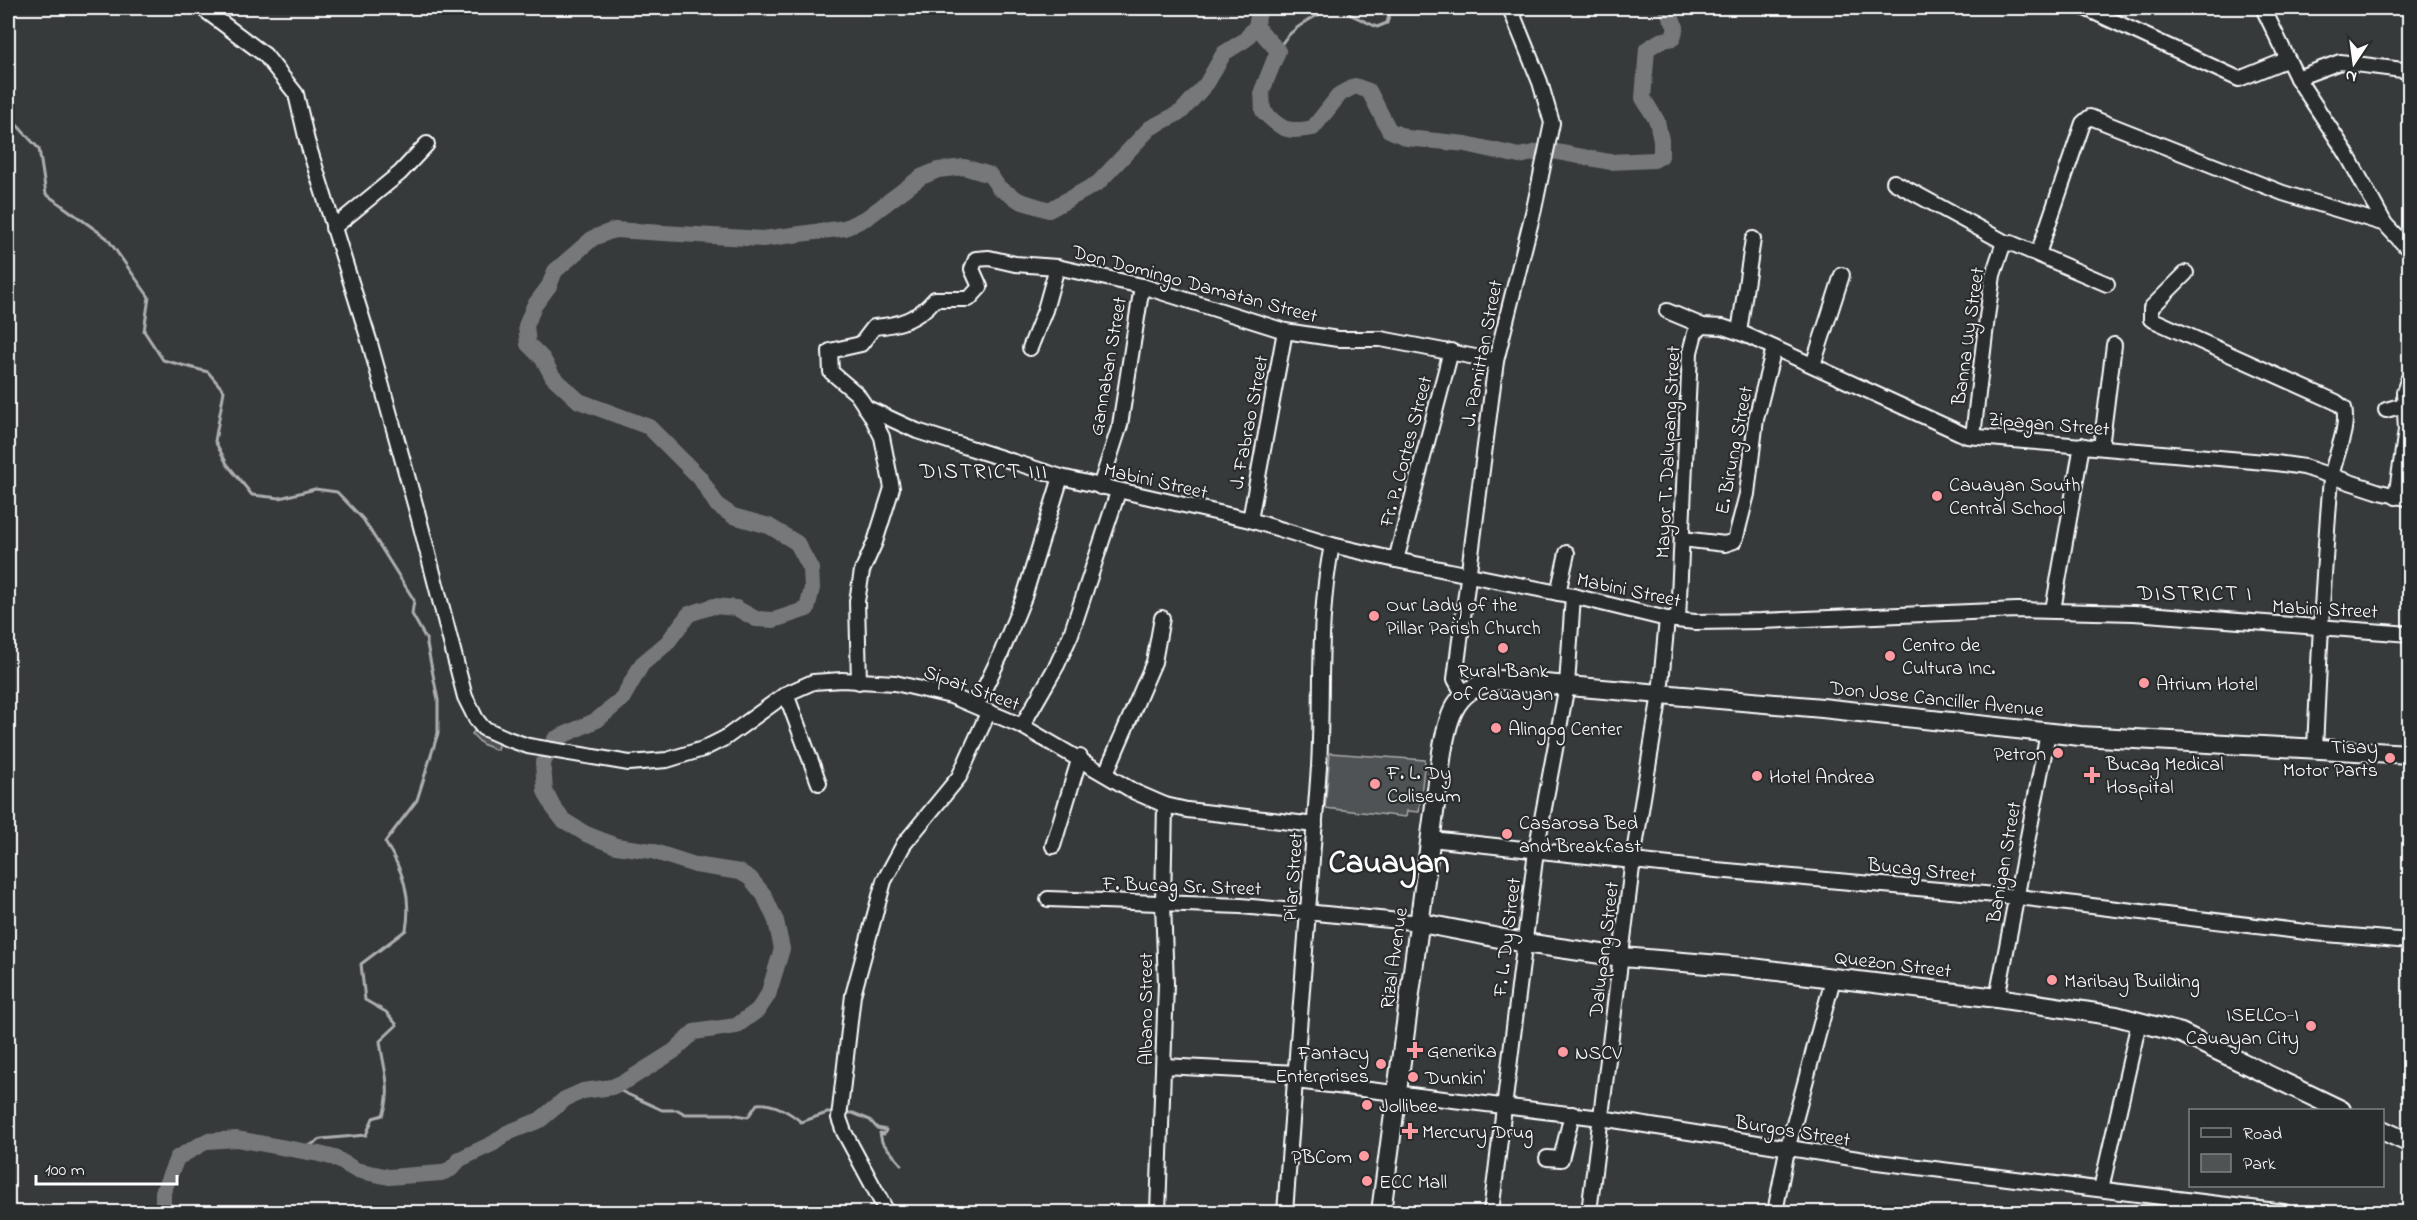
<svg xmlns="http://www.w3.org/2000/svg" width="2417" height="1220" font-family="'Indie Flower',sans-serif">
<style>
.green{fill:#505354;stroke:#a8a9aa;stroke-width:1.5}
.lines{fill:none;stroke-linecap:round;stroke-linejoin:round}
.stream{stroke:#adaeaf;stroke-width:3}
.river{stroke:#767879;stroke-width:16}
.minor-casing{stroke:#fff;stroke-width:18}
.major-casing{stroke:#fff;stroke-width:22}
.minor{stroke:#2a2d2e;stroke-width:14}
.major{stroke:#2a2d2e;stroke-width:18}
.poi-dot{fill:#ff9aa2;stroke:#2a2d2e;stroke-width:2}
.labels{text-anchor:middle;stroke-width:4.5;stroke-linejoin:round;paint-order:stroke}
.street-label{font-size:20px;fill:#fff;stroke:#2a2d2e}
.poi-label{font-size:20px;fill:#fff;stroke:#2a2d2e;text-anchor:start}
.quarter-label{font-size:22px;letter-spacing:1.5px;fill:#fff;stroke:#2a2d2e}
.town-label{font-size:32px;font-weight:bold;fill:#fff;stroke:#2a2d2e}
</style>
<rect width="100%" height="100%" fill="#373a3b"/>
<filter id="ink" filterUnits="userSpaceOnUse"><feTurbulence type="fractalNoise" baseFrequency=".0167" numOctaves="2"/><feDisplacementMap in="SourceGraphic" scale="12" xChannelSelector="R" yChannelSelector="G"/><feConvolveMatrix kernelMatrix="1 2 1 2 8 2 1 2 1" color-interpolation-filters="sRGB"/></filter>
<g filter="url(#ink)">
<!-- green -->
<g class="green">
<path d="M478,726L499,740L497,750L482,744L472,734Z"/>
<path d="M1330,753L1425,760L1419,812L1407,811L1406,817L1325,808Z"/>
</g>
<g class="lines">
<!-- stream -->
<g class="stream">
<path d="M1349,14L1377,27L1387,23L1391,8"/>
<path d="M1278,51C1286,30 1312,18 1331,8"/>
<path d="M8,126L17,125L39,149L46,194L107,238L149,297L144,331L163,360L208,372L224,391L215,441L227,464L252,495L280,498L315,489L337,492L363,519L414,600L412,614L426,639L438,700V733L417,800L385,842C403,870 412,897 406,930L361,964L365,1000L386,1012L397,1025L380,1041C383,1067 393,1089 383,1115L373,1118L366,1135L321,1139L298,1152"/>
<path d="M612,1087L662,1110H678L685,1114H731L748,1117L757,1104C772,1102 790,1112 801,1122L827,1113H836"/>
<path d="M843,1113H853L870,1120L877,1128L886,1130L884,1134L880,1133L882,1142L901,1164"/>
</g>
<!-- river -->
<g class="river">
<path d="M1256,26L1278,51L1262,91L1263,111C1281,130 1287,133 1313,128L1340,94L1355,86L1369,91L1389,130L1407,138L1466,144L1519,156L1547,150L1610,162L1654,160L1661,156V140L1657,121L1643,98L1647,49L1660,41L1673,38L1676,27L1666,8"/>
<path d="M163,1212V1192L177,1158L207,1141L237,1139L319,1154L335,1158L356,1170L389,1177L441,1173L451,1169L460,1159L494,1143L507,1133L540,1120L565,1099L583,1091L612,1087L628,1080L674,1051L694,1032L736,1026L758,1010L768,995L782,949L776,921L764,895L750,878L740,872L695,865L652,851L616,846L586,834L563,820L553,807L545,791L543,763L555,739L597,720L622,699L642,664L667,643L689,614L714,606L736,608L756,619L774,620L807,609L812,588L811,569L797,543L769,526L733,516L717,505L700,478L649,427L579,401L553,377L543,359L528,344L526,326L534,306L549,286L555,271L593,238L614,230L763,239L845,228L868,217L921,177L938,170L964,167L990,175L999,188L1020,201L1049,210L1098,183L1150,128L1181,112L1207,83L1224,53L1245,40L1256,26L1260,8"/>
</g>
<!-- minor casing -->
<g class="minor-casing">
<g id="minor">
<path d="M202,8L265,55L296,94L307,141L369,340L418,515L465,697L476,719L483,728L508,739L528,746L629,763L667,760L703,749L725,738L786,694L813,682L842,680L895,683L951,696L1022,726L1135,792L1165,805L1187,810L1315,825"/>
<path d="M2085,8L2239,79L2286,60"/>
<path d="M2263,8L2297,78L2345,151L2385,224L2410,251"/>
<path d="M2297,78L2340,62L2410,71"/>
<path d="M1894,182L2006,243"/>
<path d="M333,228L400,173L427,144"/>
<path d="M2038,254L2083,123L2090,117L2283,193L2385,224"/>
<path d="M2186,273L2151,308V319L2336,402L2344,408C2349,431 2334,456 2331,479C2323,569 2319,659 2315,749"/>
<path d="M1667,311L1703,326L1723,327L1746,335L1967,436L2276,463L2304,467L2380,492L2410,499"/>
<path d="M1739,332L1753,239"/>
<path d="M1030,348L1045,310L1057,267"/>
<path d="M1813,365L1842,275"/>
<path d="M865,407L917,431L1061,477L1250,520L1332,545L1396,560L1573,596L1667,619L1695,622L1761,621L2017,610L2134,613L2410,634"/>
<path d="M2386,410L2404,405"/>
<path d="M1973,436L1987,317L1993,275L2003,245L2011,243L2107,284"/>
<path d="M2101,447L2114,345"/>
<path d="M1100,487L1120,425L1142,286"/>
<path d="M2396,497L2406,430L2404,392L2410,375"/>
<path d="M1250,520L1285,331"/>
<path d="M1682,539L1725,544L1734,541L1736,537L1747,494L1756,419L1774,348"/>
<path d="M1396,560L1451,351"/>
<path d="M1558,593L1567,553"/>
<path d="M2053,610L2082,445"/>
<path d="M1678,620L1690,352L1695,333L1703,326"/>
<path d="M859,682L857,601L862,571L875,542L892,488L882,437L871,415L857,394L831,372L830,351L861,344L874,327C900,325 918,319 935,299H969L980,287L972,269L976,259L989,258L1015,264L1057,267L1142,286L1285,331L1338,339H1381L1496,361"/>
<path d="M786,694L819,783"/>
<path d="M1464,695L1455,679L1496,361L1534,209L1552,123L1540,82L1510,8"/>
<path d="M976,706L1000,656L1024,597L1061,477"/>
<path d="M1022,726L1057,665L1071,634L1118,492"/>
<path d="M1106,773L1154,662L1162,618"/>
<path d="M1431,839L1716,870L2018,897L2314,933L2410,941"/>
<path d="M1053,846L1080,757"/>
<path d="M1048,899L1241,906L1421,923"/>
<path d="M1997,998L2048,733"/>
<path d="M1164,1066L1297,1073"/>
<path d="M1296,1081L1601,1118L1877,1162L2284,1212"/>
<path d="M1547,1158L1561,1159L1572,1114"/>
<path d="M2101,1189L2139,1022"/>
<path d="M887,1212L844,1132L839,1118L853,995L884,881L904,844L959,777L988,713"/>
<path d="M1158,1212L1166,984L1163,903L1165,805"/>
<path d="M1285,1212C1297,1064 1309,916 1319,767C1323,693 1317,618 1332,545"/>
<path d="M1491,1212L1536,851L1567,685L1573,596"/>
<path d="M1589,1212L1633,859L1660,694L1667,619"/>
<path d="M1775,1212L1787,1150L1833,979"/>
</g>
</g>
<!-- major casing -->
<g class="major-casing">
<g id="major">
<path d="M1421,923L1525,943L1622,957L1744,967L1997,998L2116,1016L2181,1033L2341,1110"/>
<path d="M2382,1130L2410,1143"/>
<path d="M1381,1212L1442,752C1449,714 1455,687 1499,680L1822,708L2080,736L2410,754"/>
</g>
</g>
<!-- minor -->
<use href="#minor" class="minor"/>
<!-- major -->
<use href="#major" class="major"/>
</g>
</g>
<!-- markers -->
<g class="poi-dot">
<circle cx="1937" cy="496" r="6"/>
<circle cx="1374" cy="616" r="6"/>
<circle cx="1503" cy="648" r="6"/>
<circle cx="1890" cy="656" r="6"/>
<circle cx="2144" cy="683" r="6"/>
<circle cx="1496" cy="728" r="6"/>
<circle cx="2058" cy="753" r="6"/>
<circle cx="2390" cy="758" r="6"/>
<path d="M2089 766h6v6h6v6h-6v6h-6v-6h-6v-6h6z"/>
<circle cx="1757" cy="776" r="6"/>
<circle cx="1375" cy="784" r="6"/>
<circle cx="1507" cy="834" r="6"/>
<circle cx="2052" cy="980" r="6"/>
<circle cx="2311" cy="1026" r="6"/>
<path d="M1412 1041h6v6h6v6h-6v6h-6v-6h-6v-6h6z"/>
<circle cx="1563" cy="1052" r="6"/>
<circle cx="1381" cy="1064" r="6"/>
<circle cx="1413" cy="1077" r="6"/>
<circle cx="1367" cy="1105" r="6"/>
<path d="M1407 1122h6v6h6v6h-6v6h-6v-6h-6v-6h6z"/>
<circle cx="1364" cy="1156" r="6"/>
<circle cx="1367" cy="1181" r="6"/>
</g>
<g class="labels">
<!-- street labels -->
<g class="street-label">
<text transform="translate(1195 283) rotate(15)" y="7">Don Domingo Damatan Street</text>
<text transform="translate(1967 336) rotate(-82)" y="7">Banna Uy Street</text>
<text transform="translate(1481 353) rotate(-79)" y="7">J. Pamittan Street</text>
<text transform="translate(1107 366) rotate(-80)" y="7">Gannaban Street</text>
<text transform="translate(1248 422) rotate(-79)" y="7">J. Fabrao Street</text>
<text transform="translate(2049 423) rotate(5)" y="7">Zipagan Street</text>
<text transform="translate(1733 450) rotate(-79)" y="7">E. Birung Street</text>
<text transform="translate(1405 451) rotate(-75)" y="7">Fr. P. Cortes Street</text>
<text transform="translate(1667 452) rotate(-87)" y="7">Mayor T. Dalupang Street</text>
<text transform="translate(1156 480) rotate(13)" y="7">Mabini Street</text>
<text transform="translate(1629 589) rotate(12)" y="7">Mabini Street</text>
<text transform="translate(2325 608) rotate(3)" y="7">Mabini Street</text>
<text transform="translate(972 687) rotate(20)" y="7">Sipat Street</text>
<text transform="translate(1937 698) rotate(6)" y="7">Don Jose Canciller Avenue</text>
<text transform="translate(2003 862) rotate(-80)" y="7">Banigan Street</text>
<text transform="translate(1922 869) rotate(6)" y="7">Bucag Street</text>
<text transform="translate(1292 877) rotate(-86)" y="7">Pilar Street</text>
<text transform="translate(1182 885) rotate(2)" y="7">F. Bucag Sr. Street</text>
<text transform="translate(1506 937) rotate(-83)" y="7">F. L. Dy Street</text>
<text transform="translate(1603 949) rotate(-83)" y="7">Dalupang Street</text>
<text transform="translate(1393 958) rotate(-82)" y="7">Rizal Avenue</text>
<text transform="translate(1893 963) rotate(7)" y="7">Quezon Street</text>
<text transform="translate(1145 1009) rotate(-90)" y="7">Albano Street</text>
<text transform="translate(1793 1130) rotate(9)" y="7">Burgos Street</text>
</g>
<!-- poi labels -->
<g class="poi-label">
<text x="1949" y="491">Cauayan South<tspan x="1949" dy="23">Central School</tspan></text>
<text x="1386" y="611">Our Lady of the<tspan x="1386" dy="23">Pillar Parish Church</tspan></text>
<text x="1902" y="651">Centro de<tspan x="1902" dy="23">Cultura Inc.</tspan></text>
<text x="1503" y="677" text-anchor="middle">Rural Bank<tspan x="1503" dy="23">of Cauayan</tspan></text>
<text x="2156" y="690">Atrium Hotel</text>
<text x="1508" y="735">Alingog Center</text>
<text x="2378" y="753" text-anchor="end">Tisay<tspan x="2378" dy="23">Motor Parts</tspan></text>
<text x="2046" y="760" text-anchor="end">Petron</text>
<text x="2106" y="770">Bucag Medical<tspan x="2106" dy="23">Hospital</tspan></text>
<text x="1387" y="779">F. L. Dy<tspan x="1387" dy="23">Coliseum</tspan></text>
<text x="1769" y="783">Hotel Andrea</text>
<text x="1519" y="829">Casarosa Bed<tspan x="1519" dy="23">and Breakfast</tspan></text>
<text x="2064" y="987">Maribay Building</text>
<text x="2299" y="1021" text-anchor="end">ISELCO-I<tspan x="2299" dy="23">Cauayan City</tspan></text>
<text x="1427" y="1057">Generika</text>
<text x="1369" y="1059" text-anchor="end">Fantacy<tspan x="1369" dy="23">Enterprises</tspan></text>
<text x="1575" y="1059">NSCV</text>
<text x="1425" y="1084">Dunkin'</text>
<text x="1379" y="1112">Jollibee</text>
<text x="1422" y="1138">Mercury Drug</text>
<text x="1352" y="1163" text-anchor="end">PBCom</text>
<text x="1379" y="1188">ECC Mall</text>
</g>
<!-- quarter labels -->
<g class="quarter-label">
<text x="984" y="478">DISTRICT III</text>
<text x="2195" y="600">DISTRICT I</text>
</g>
<!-- town labels -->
<g class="town-label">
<text x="1389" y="872">Cauayan</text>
</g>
</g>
<!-- margin -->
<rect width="2417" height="1220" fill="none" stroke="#2a2d2e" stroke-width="30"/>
<rect x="15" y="15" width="2387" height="1190" fill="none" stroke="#fff" stroke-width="2" filter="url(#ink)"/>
<!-- legend -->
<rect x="2189" y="1109" width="195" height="78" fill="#2a2d2e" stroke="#7f8182" stroke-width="1.5"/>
<rect x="2201" y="1128" width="30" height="9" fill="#2a2d2e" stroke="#7f8182" stroke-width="1.5"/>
<text x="2243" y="1139" font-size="18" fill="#ffffff">Road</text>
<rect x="2201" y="1154" width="30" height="18" fill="#505354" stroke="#7f8182" stroke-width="1.5"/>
<text x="2243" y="1169" font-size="18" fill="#ffffff">Park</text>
<!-- north arrow -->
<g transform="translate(2354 63) rotate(193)" stroke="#2a2d2e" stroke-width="4.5" paint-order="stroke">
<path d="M0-4.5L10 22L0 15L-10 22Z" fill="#ffffff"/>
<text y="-9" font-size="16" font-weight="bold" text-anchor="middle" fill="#ffffff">N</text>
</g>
<!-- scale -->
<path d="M36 1175v9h141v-9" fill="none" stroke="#ffffff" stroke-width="3"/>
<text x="45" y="1175" font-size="18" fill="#ffffff" stroke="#2a2d2e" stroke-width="4.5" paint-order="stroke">100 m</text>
</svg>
